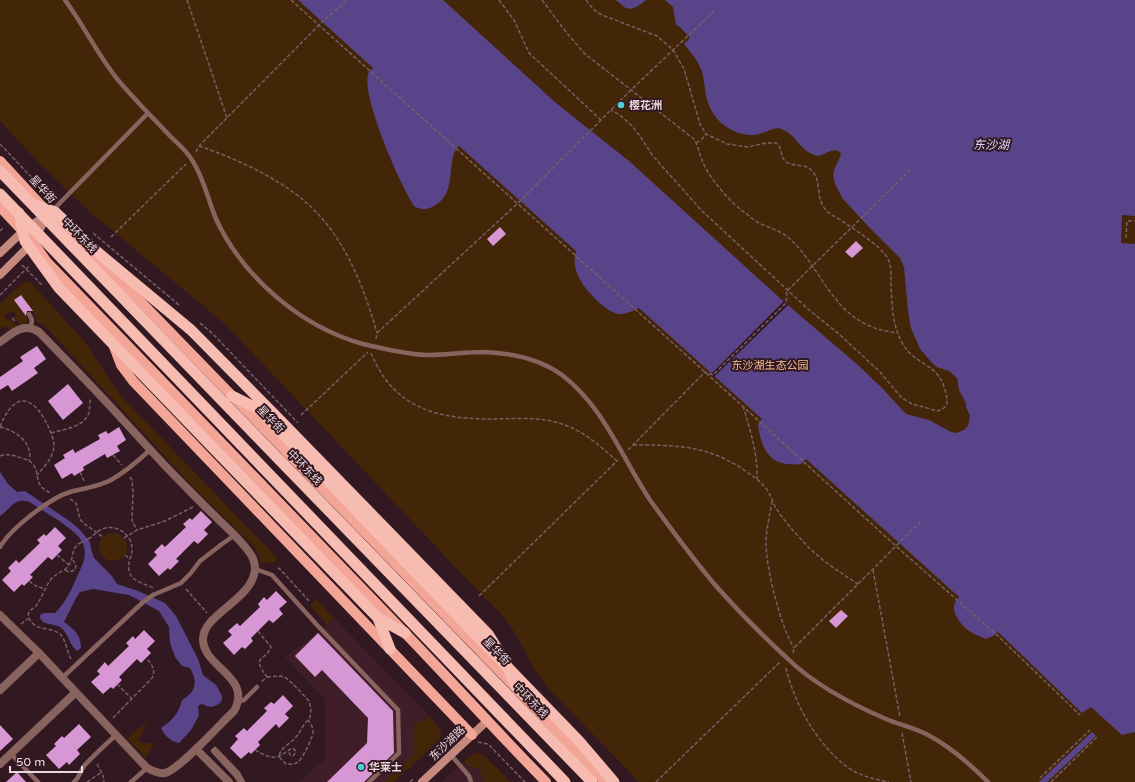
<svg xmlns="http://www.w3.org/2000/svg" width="1135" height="782" font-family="'Varela Round','Noto Sans SC',sans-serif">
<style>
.built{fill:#3f1e29}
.green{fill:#432507}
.water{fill:#5a4489}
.pier{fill:#321821}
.building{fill:#d797d5}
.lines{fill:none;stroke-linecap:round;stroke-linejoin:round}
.path{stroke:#765f66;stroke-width:1.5;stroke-dasharray:4 2;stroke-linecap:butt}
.service{stroke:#89635d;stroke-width:4.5}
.minor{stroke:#89635d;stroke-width:8}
.secondary{stroke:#c5897e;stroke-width:8}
.primary{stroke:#f3a598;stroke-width:10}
.trunk{stroke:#f6bbb1;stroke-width:11}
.path-bridge{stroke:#765f66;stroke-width:1.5;stroke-dasharray:4 2;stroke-linecap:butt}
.service-bridge{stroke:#89635d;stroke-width:4.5}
.trunk-bridge{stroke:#f6bbb1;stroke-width:11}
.poi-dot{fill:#52ccd5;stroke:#321821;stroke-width:1.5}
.labels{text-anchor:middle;stroke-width:4;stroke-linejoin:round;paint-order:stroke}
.poi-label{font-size:11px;font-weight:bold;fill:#ecd9de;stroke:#321821;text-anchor:start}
.street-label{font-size:11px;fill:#ecd9de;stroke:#321821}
.park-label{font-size:11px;fill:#f4bf92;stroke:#321821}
.water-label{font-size:12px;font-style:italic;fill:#ded5fe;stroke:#321821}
</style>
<rect width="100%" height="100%" fill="#321821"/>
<!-- built -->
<g class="built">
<path d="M334,618L429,716L441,731V735L439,740L394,782H299L325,759V699L285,657L318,633Z"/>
<path d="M471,755L498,782H442L464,761Z"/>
</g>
<!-- green -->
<g class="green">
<path d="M0,0H1135V782H639L548,688L534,669L515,633L505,618L479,592L224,323L91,213L38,162L0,121Z"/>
<path d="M24,282H30L85,342L120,395L278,559L272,564L267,562L261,564L260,558L254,546L194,488L45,326L41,323H37L33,311L21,295L14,300L26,316L28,322L20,325L14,317L16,315L12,311L4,316L8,321L11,319L17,327L11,331L6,326L0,329V303Z"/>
<circle cx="113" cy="547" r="14"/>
<path d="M316,599L334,618L327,625L310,605Z"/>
<path d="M429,716C436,724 444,730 439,740L394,782H384L414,754V724L425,720Z"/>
<path d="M147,722L139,740L141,743H150L153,745V747L147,755V759L127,738Z"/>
<path d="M475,753L483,754L511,782H483C481,771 480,767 468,766L464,761Z"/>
</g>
<!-- water -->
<g class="water">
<path d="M298,0H443L556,103L629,161L782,300L858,365L882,388L906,414L929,420L951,432L956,433L964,430L968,426L970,416L966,407V403L959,390L957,378L949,371L937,367L933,364L920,349L911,328L908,311L904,267L900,258L868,226L843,199L835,184L833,175L834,170L841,155L840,152C832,147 826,155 818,156C797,151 798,133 778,128C770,129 763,134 755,135C733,136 712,121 707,99C704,89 705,79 701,69C697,59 690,52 684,44L690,38L681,28L676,25L673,7L665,0H1135V216L1122,215L1121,243L1135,244V732L1122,735L1091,707L1082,713L998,632L993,636L986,639C982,637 978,636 974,634C964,629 950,614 955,602C956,600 958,599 959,597L806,459L801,464C771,468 761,451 758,424L762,419L639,308C633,311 624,315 618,314C604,311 581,286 577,273C574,265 574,259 576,251L459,146C444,160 460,194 432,207C426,210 421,210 414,206C400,184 362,99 368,75C368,72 371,70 373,68Z"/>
<path d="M615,0H646C640,5 630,13 623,6C620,3 619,2 615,0Z"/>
<path d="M0,472L8,484L17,492L25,491L71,522L81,531L90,542L91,549L94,558L112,576L117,584L138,591L165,603L176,616L198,659L203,675L216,685L222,696V700C218,707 209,709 203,704L199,705L198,707L199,715L191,730L179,743C170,741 165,736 161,728C173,720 178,714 182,700C196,693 198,681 190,668L182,666L175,657L170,643L169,627L159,611L129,595L93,589L80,592L76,598L64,622C74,629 81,635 81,648L77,651C69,645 69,633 60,627C53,623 44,626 40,618V615L44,613H55C65,603 71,591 76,579C81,568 87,558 84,546C80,530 43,512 30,502C13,497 12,508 0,516Z"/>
<path d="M1092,732L1096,736L1047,782H1039Z"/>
</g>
<!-- pier -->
<path class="pier" d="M784,301L788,305L714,377L711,374Z"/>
<!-- building -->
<g class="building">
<path d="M500,227L506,234L493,246L487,239Z"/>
<path d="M856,241L863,248L852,258L845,252Z"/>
<path d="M21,295L33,311H27L26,316L14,300Z"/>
<path d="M37,346L46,359L34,368L38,373L12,391L8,385L0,390V377L23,361L20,357Z"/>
<path d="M68,384L83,403L63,420L48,401Z"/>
<path d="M119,427L126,440L117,446L120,451L107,458L105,454L83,467L84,470L74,476L72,473L62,479L54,465L65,458L63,455L73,449L75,453L100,439L98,435L106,431L108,434Z"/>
<path d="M201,511L212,522L204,530L208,534L198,544L194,541L176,559L179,561L170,570L168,568L159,576L148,564L157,555L154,552L162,544L165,547L186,527L183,524L190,518L192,520Z"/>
<path d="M55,527L66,538L58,546L62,550L52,560L48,557L30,575L33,577L24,586L22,584L14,592L2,580L11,571L8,568L16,560L19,563L40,543L37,540L44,534L46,536Z"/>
<path d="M276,591L287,602L279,609L283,614L273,623L269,620L251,638L253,641L245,649L242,647L234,655L223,643L232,635L228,631L237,623L240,626L260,607L258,604L264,597L267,600Z"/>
<path d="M841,610L848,616L836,628L829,621Z"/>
<path d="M144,630L155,641L147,649L151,653L141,663L137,659L119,677L122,680L113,689L111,687L103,694L91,682L100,674L97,671L105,662L108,666L129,646L126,643L133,636L135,639Z"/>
<path d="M318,633L393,711L394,753L364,782H327L367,743L368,718L322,670L315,677L295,656Z"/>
<path d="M283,695L293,706L285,714L289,718L279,728L276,724L258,742L260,745L251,754L249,752L241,759L230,748L238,739L235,736L244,728L247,731L267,711L264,708L271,702L274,704Z"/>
<path d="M79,724L91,737L77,750L80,754L69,765L67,762L59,769L46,755L56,746L54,744L62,736L64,738Z"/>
<path d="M0,725L13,739L0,751Z"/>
<path d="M17,772L26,782H6Z"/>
</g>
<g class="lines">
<!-- path -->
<g class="path">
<path d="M187,0L227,118"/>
<path d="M291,0L705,372L897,547L998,636L1080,715"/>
<path d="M499,0L514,20L529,53L601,120"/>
<path d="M542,0L566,32L585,54L694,139C699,147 700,158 705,167C714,183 729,201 744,212C749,216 754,220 759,223C770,228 782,231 791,240C819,266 832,311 870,326C878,330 887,331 896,333"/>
<path d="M586,0L594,10L602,15L657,36L673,50L684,69L700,124L706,134L727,144L748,147L766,143H776C783,148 780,156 785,161C793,168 806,162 813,172C821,182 816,198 825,209C829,214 836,217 842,221C854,229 879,245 887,257C892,266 891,275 891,284C892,305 892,327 904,346C919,368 939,362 946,394C948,400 948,403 944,408L938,411L912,404L902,398L880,372L839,334L808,309L701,210L653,156L640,136L632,126L620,115L611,110"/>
<path d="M696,143L702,139L706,134"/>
<path d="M0,144L53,200"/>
<path d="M199,146C237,159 279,178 309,205C345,238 364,287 377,333"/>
<path d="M196,152L199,146L321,23L347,0"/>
<path d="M0,231L4,227"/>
<path d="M93,233L179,305"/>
<path d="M111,237L186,164"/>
<path d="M1126,238L1127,221H1135"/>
<path d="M22,265L43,286"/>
<path d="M0,295L30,265"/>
<path d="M12,318L15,321"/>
<path d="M200,323L213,334L298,423"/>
<path d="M376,339L377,333L517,204L631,90L714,11"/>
<path d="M371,353C393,407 435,419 490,419C513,419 539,416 562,424C584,431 600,446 617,461"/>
<path d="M743,406C750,430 758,453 757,479"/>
<path d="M301,415L368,352"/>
<path d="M0,427C11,398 28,390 45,420C50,430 56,441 53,452C50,461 43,468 37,475"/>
<path d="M0,427C15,430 34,443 29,461"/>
<path d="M51,433C64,429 83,428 89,413C90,408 89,403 91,398"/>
<path d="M633,445C673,445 706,445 741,468C750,474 758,479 765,487C770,493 772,501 776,508C783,519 792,530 801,539C817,558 838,571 858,584"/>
<path d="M628,450L705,372L713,375L786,303L787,291L910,170"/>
<path d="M113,455L122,465"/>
<path d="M0,456C5,454 10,455 16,456C20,458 27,459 31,462C42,472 31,485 51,493"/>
<path d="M80,472L84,481"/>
<path d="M130,477L132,480L133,491L132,521L137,530"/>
<path d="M70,499L76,503L80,519L83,523L103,537"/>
<path d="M772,501C770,515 766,529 766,544C766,568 781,628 794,648"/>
<path d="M124,538L137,530L165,521L193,507"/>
<path d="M88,539C93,537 95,533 100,530C114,522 133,534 132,550C132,556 127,564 129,571C132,582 144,583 153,588"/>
<path d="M57,555L69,565"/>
<path d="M125,555L130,559"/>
<path d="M278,569L279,568L309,601"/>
<path d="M65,570L69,572L75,570L76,566L73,560"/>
<path d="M873,570L900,717"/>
<path d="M29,581L36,586L45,589"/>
<path d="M186,589L207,613"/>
<path d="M479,596L618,460"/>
<path d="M21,624L29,618"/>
<path d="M258,631L271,647C266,662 250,654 267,677L261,682"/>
<path d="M793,653L794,648L922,520"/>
<path d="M71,659C67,652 66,640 60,634C50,626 35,632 29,618C26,612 32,609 36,606C42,598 45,587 51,579C55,575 59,573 64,570C76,562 69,549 80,543"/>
<path d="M786,668C794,703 817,744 846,766C859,776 874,779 889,782"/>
<path d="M267,677L281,676L286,678L293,684L309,701L311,709L310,718C302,725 301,732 295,738C289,745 280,747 279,757L286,764C290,764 294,765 298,762C302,760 314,735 313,731C313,727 310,723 308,720"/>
<path d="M117,684L132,699"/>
<path d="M113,718L152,678C156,670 152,664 146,658"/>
<path d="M902,733L911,782"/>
<path d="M478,742L488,744L525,782"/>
<path d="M255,750C274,760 275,760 292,748L294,749L296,752L293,756L290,755L289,752"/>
<path d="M97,764L103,775L104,782"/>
<path d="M1040,778L1090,730"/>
<path d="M87,782L102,772"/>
<path d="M410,782L414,778"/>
<path d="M656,782L780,662"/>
<path d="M1051,782L1097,737"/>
</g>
<!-- service -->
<g class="service">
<path d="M65,0C84,26 98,55 118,80C135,100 153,118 170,136C178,144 187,151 192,160C204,178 208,200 216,219C243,277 301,327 363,344C384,349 405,354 426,355C445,355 465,352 484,352C511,353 540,359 562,375C604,407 622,458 650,500C671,529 693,559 716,586C739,612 763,636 788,659C816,686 851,704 886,719C900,725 915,728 928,735C951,747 970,764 988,782"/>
<path d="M53,210L148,113"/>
<path d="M29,314L32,320L31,327"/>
<path d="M0,547C10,529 50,498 70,492C84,488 98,487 111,480C125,472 138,461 150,450"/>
<path d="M255,569L272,575L317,625L398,710L399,753L369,782"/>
<path d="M153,595L181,583L190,574L200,561L222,544L235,535"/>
<path d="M62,678L142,603"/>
<path d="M238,701L244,700L257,687"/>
<path d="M215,749L238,773L243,782"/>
<path d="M213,751L236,776L240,782"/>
<path d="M11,754L38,782"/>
<path d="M451,755L469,776L471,782"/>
<path d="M74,782C79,778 80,772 84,766C94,755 105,745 116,735"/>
<path d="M131,782L147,768"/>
</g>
<!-- minor -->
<g class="minor">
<path d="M0,342C13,333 23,322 39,332C67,361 95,389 122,419C140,438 157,458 176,477C189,490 202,504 216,517C227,528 240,539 249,552C253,557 255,563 255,569C253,600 202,614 203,640C204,668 253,677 234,711C221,723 179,770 165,773C159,774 153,771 147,768L39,653L0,615"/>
<path d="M0,690L39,653"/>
<path d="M196,749L229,782"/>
<path d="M0,764L75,693"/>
</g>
<!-- secondary -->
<g class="secondary">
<path d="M0,253L23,231L46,215"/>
<path d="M0,275L33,242L48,214"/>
<path d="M422,782L487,721"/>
</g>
<!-- primary -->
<g class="primary">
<path d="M0,161L49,214L140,301L518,690L605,782"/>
<path d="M0,207L33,242L47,262C166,385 285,509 404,632C452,682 498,733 546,782"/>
<path d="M113,344L121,365L133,381L472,735"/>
</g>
<!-- trunk -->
<g class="trunk">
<path d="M232,396L260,410L394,550"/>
<path d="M274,414L488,634L504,660L518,690"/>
<path d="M236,415L592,782"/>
<path d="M221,456L378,618L405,633"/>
<path d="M378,618L390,649"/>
</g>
<!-- path-bridge -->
<path class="path-bridge" d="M80,543L88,539"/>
<!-- service-bridge -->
<path class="service-bridge" d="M142,603L153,595"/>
<!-- trunk-bridge -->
<g class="trunk-bridge">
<path d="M0,171L236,415"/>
<path d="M0,194L565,782"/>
<path d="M35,205L55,212L96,251L191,330L274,414"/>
<path d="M19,213L25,241L59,288L221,456"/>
<path d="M394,550L579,741L614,782"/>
</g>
</g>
<!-- markers -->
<g class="poi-dot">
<circle cx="621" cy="105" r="4"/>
<circle cx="361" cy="767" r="4"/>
</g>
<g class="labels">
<!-- poi labels -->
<g class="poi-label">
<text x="629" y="109">樱花洲</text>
<text x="369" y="771">华莱士</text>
</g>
<!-- street labels -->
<g class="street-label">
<text transform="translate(43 189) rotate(48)" y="4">星华街</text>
<text transform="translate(80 235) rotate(46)" y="4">中环东线</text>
<text transform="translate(271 419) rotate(46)" y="4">星华街</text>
<text transform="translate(305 467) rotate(46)" y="4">中环东线</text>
<text transform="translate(497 651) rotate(46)" y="4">星华街</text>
<text transform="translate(531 700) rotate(46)" y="4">中环东线</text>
<text transform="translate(447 743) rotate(-44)" y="4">东沙湖路</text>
</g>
<!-- park labels -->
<g class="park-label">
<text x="770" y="369">东沙湖生态公园</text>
</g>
<!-- water labels -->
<g class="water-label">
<text x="991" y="149">东沙湖</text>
</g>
</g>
<!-- scale -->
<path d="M10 766v6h72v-6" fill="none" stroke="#ecd9de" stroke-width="2"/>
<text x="16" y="766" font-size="12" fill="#ecd9de" stroke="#321821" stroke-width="3" paint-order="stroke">50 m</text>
</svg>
